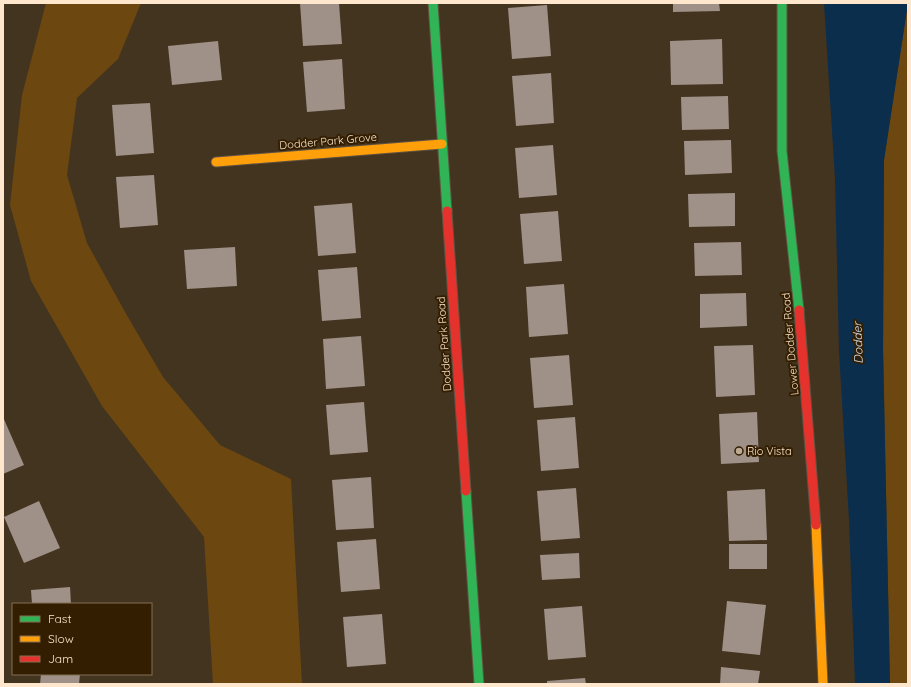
<svg xmlns="http://www.w3.org/2000/svg" width="911" height="687" font-family="Quicksand,sans-serif">
<style>
.green{fill:#6c4710}
.water{fill:#0b2e4d}
.building{fill:#9f9088}
.lines{fill:none;stroke-linecap:round;stroke-linejoin:round}
.fast-casing{stroke:#5f5241;stroke-width:11}
.slow-casing{stroke:#5f5241;stroke-width:11}
.jam-casing{stroke:#5f5241;stroke-width:11}
.fast{stroke:#30b455;stroke-width:9}
.slow{stroke:#ff9f0a;stroke-width:9}
.jam{stroke:#e5322d;stroke-width:9}
.poi-dot{fill:#bda890;stroke:#331e02;stroke-width:1.5}
.labels{text-anchor:middle;stroke-width:4;stroke-linejoin:round;paint-order:stroke}
.street-label{font-size:11px;fill:#fee7cd;stroke:#331e02}
.poi-label{font-size:11px;fill:#fee7cd;stroke:#331e02;text-anchor:start}
.water-label{font-size:12px;font-style:italic;fill:#d4e2f1;stroke:#331e02}
</style>
<rect width="100%" height="100%" fill="#433420"/>
<!-- green -->
<g class="green">
<path d="M46,3H141L118,59L77,98L67,175L87,243L125,312L163,377L220,445L291,479L302,684H213L204,537L102,406L31,281L10,205L22,95Z"/>
<path d="M908,3V684H890L883,348L884,160Z"/>
</g>
<!-- water -->
<path class="water" d="M824,3H908L884,160L883,348L890,684H855L849,520L839,351L835,179Z"/>
<!-- building -->
<g class="building">
<path d="M300,3H339L342,44L303,46Z"/>
<path d="M673,3H719L720,11L673,12Z"/>
<path d="M547,5L551,56L512,59L508,8Z"/>
<path d="M722,39L723,84L671,85L670,41Z"/>
<path d="M218,41L222,80L172,85L168,46Z"/>
<path d="M342,59L345,109L307,112L303,62Z"/>
<path d="M551,73L554,123L516,126L512,76Z"/>
<path d="M728,96L729,129L682,130L681,97Z"/>
<path d="M150,103L154,153L116,156L112,105Z"/>
<path d="M731,140L732,173L685,175L684,141Z"/>
<path d="M553,145L557,195L519,198L515,148Z"/>
<path d="M154,175L158,225L120,228L116,177Z"/>
<path d="M735,193V226L689,227L688,194Z"/>
<path d="M352,203L356,253L318,256L314,206Z"/>
<path d="M558,211L562,261L524,264L520,214Z"/>
<path d="M741,242L742,275L695,276L694,243Z"/>
<path d="M235,247L237,286L187,289L184,250Z"/>
<path d="M357,267L361,318L322,321L318,270Z"/>
<path d="M564,284L568,334L529,337L526,287Z"/>
<path d="M746,293L747,326L700,328V294Z"/>
<path d="M361,336L365,386L326,389L323,339Z"/>
<path d="M753,345L755,395L716,397L714,346Z"/>
<path d="M569,355L573,405L534,408L530,358Z"/>
<path d="M364,402L368,452L330,455L326,405Z"/>
<path d="M757,412L759,462L721,464L719,414Z"/>
<path d="M3,417L24,465L3,474Z"/>
<path d="M575,417L579,468L541,471L537,420Z"/>
<path d="M371,477L374,528L336,530L332,480Z"/>
<path d="M576,488L580,538L541,541L537,491Z"/>
<path d="M765,489L767,540L729,541L727,491Z"/>
<path d="M39,501L60,548L24,563L4,517Z"/>
<path d="M376,539L380,589L341,592L337,542Z"/>
<rect x="729" y="544" width="38" height="25"/>
<path d="M579,553L580,578L542,580L540,555Z"/>
<path d="M70,587L71,604H32L31,590Z"/>
<path d="M727,601L766,605L760,655L722,651Z"/>
<path d="M582,606L586,657L548,660L544,609Z"/>
<path d="M382,614L386,664L347,667L343,617Z"/>
<path d="M721,667L760,671L758,684H720Z"/>
<path d="M41,674H80L79,684H40Z"/>
<path d="M585,678L586,684H547V681Z"/>
</g>
<g class="lines">
<!-- fast casing -->
<g class="fast-casing">
<g id="fast">
<path d="M433,3L447,211"/>
<path d="M782,3V151L799,310"/>
<path d="M466,491L479,684"/>
</g>
</g>
<!-- slow casing -->
<g class="slow-casing">
<g id="slow">
<path d="M216,162L442,144"/>
<path d="M816,525L823,684"/>
</g>
</g>
<!-- jam casing -->
<g class="jam-casing">
<g id="jam">
<path d="M447,211L466,491"/>
<path d="M799,310L816,525"/>
</g>
</g>
<!-- fast -->
<use href="#fast" class="fast"/>
<!-- slow -->
<use href="#slow" class="slow"/>
<!-- jam -->
<use href="#jam" class="jam"/>
</g>
<!-- markers -->
<circle class="poi-dot" cx="739" cy="451" r="4"/>
<g class="labels">
<!-- street labels -->
<g class="street-label">
<text transform="translate(328 141) rotate(-5)" y="4">Dodder Park Grove</text>
<text transform="translate(444 344) rotate(-94)" y="4">Dodder Park Road</text>
<text transform="translate(790 344) rotate(-95)" y="4">Lower Dodder Road</text>
</g>
<!-- poi labels -->
<g class="poi-label">
<text x="747" y="455">Rio Vista</text>
</g>
<!-- water labels -->
<g class="water-label">
<text transform="translate(858 343) rotate(-92)" y="4">Dodder</text>
</g>
</g>
<!-- border -->
<rect width="911" height="687" fill="none" stroke="#fee7cd" stroke-width="8"/>
<!-- legend -->
<rect x="12" y="603" width="140" height="72" fill="#331e02" stroke="#846e53"/>
<rect x="20" y="616" width="20" height="6" fill="#30b455" stroke="#846e53"/>
<text x="48" y="623" font-size="12" fill="#fee7cd">Fast</text>
<rect x="20" y="636" width="20" height="6" fill="#ff9f0a" stroke="#846e53"/>
<text x="48" y="643" font-size="12" fill="#fee7cd">Slow</text>
<rect x="20" y="656" width="20" height="6" fill="#e5322d" stroke="#846e53"/>
<text x="48" y="663" font-size="12" fill="#fee7cd">Jam</text>
</svg>
